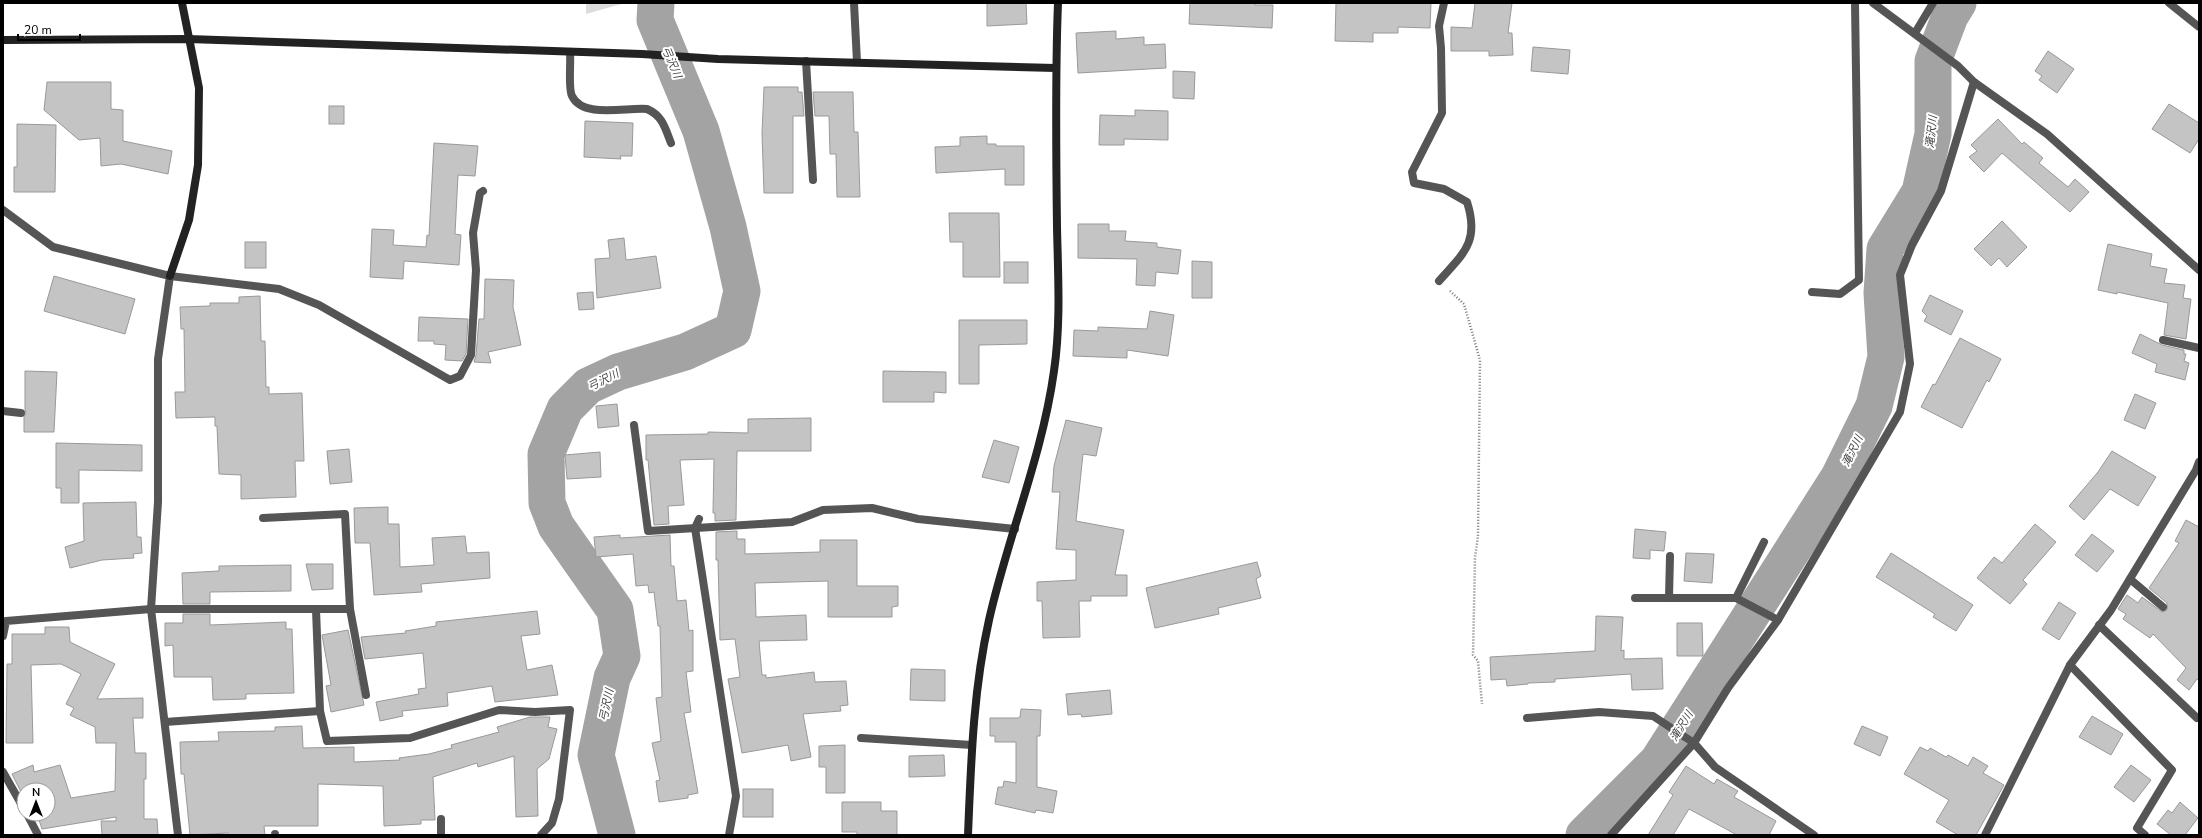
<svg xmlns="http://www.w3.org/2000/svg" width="2202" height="838" font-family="'Nunito Sans','Noto Sans JP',sans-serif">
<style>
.green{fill:#dcdcdc}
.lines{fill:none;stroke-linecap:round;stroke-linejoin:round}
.river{stroke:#a3a3a3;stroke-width:37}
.building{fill:#c4c4c4;stroke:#999}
.path{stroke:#777;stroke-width:2.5;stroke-dasharray:1 2;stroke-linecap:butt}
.lane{stroke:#555;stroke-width:8}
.street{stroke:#555;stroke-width:8}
.secondary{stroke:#222;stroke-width:8}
.labels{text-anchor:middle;stroke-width:4;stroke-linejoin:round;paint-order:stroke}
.water-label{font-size:11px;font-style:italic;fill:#444;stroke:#fff}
</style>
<rect width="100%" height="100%" fill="#fff"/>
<!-- green -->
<path class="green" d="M586,3H625L586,14Z"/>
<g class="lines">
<!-- river -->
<g class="river">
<path d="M617,835L596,755L612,678L622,656L615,610L556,526L547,503L546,454L565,409L588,386L618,372L685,352L733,330L742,291L728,227L701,131L655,20L656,3"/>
<path d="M1584,835L1658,761L1839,477L1874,406L1886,357L1882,293L1885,249L1920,192L1933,134V61L1950,16L1958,3"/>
</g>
</g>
<!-- building -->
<g class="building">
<path d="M987,3H1026L1027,24L987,26Z"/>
<path d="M1190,3H1255V5H1273L1272,28L1189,24Z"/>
<path d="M1336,3H1431L1430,28L1398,27V33H1373V42L1335,41Z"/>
<path d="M1475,3H1512L1508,33H1512L1513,55L1489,56V51H1451V27L1472,28Z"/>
<path d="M1116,31V39L1144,37V45L1165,44L1166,68L1078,73L1076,33Z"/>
<path d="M1533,47L1570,50L1568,74L1531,71Z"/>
<path d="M2048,51L2074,69L2057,93L2039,80L2042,76L2035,71Z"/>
<path d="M1173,71L1195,72L1194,99L1173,98Z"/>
<path d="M47,82H111V109L123,110V141L172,151L168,174L121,164L101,166L100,138L79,140L44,110Z"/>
<path d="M764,87H798V92H802L804,116H793V193H764L762,133Z"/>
<path d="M813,92H853L854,132H858L860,197H837L836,154H830L829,116H815Z"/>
<path d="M2169,104L2199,123V139L2190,153L2152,129Z"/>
<rect x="329" y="106" width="15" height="18"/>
<path d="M1135,110L1168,111V140L1124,139V145H1099L1100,115L1135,116Z"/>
<path d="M1998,119L2022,144L2024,142L2043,158L2039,163L2068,187L2075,179L2089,192L2070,212L2002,153L1984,172L1969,157L1977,151L1971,145Z"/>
<path d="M585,121L633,123L632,156H620L621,159L584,157Z"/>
<path d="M17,124L56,125L55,192H14V167H17Z"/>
<path d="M987,136V144H996V146H1024V185H1005V169L936,173L935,147L960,146V137Z"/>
<path d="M434,143L478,146L475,176L458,175L455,234L461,235L459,265L404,261L403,279L370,277L372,229L394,230L393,245L426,247L427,235L429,236Z"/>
<path d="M949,213H999L1000,277H963V242H950Z"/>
<path d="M2002,221L2027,247L2007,267L1999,258L1991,266L1974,249Z"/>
<path d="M1078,224H1109V231H1126L1125,241L1157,243V247L1181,250L1178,274L1156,272L1155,286L1136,285L1137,259L1078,258Z"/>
<path d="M624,238L626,260L656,256L661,288L597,298L595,259L610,258L608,240Z"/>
<rect x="245" y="242" width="21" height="26"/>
<path d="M2108,244L2152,254L2150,266L2167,269L2164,283L2185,285L2183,298L2191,299L2186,339L2164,335L2168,303L2117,292V294L2098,290Z"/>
<path d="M1192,261L1212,262V298H1192Z"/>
<rect x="1004" y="262" width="24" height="21"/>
<path d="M54,276L135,299L125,334L44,311Z"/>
<path d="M485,279L514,280L513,307L521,345L488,352L491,363L474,362L476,355L479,319H484Z"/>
<path d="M593,292L594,309L579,310L577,293Z"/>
<path d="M1930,295L1963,311L1951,335L1924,321L1927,316L1922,311Z"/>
<path d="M260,296L261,341H265L266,387H269V394L302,393L304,461H295L296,497L241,499V475L219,474L217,426H215V417L176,418L175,392H185L184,329H181L180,307L210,306V303H239V297Z"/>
<path d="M1150,311L1174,315L1168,356L1127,350V358L1073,356L1074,330L1098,331V327L1147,329Z"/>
<path d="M419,317L468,319L466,354L462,361L445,360L446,345L434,344V341H418Z"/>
<path d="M959,320H1027V344L979,345V384H959Z"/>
<path d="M2140,334L2162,345L2184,350V354H2186L2184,361L2189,363L2185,380L2155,372L2157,364L2132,353Z"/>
<path d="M1960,338L2001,359L1989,382L1987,380L1962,428L1921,407L1933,384L1935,385Z"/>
<path d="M25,371L57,372L54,432H24V417L26,413L25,409Z"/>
<path d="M883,371L946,372V393L934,392V402H883Z"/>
<path d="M2135,394L2156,403L2145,429L2124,420Z"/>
<path d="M617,404L619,426L598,428L596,406Z"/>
<path d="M811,418V451H737L736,520L715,521V513H713L714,459L680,460L684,505L668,506L669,524L654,525L648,460H646V435L708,434V432L748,433V419Z"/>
<path d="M1066,420L1102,428L1096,456L1083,454L1076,521L1124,530L1115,575H1127V596H1091V601H1079L1080,637L1043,638L1042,601H1037V582L1076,580V550L1056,549L1060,492H1052L1054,466Z"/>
<path d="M994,440L1019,447L1009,483L982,477Z"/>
<path d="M56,443L142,445V471L79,470V503H61V488H56Z"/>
<path d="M349,449L352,482L330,484L327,451Z"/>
<path d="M2112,451L2156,477L2138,506L2110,489L2084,520L2069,506L2098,472Z"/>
<path d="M600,452L601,477L567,479L565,455Z"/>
<path d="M136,502L137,537H141L142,553L133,554L134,558L102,560L70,568L65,547L84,541L83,503Z"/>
<path d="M388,507V524H399L400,567L434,565L432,538L465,536L467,553L489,552L490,578L421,584L422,592L374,595L370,543H355L354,508Z"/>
<path d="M2186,520L2199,527V680L2197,679L2189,690L2177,680L2186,668L2153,634L2150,638L2123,619L2126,614L2118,609L2127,595L2138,603L2142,597L2162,612L2167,610V603L2149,588L2179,543L2175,541Z"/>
<path d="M2035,524L2056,542L2023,580L2027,584L2010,604L1977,578L1994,557L2002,563Z"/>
<path d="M1635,529L1666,532L1664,551L1650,550V559L1633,558Z"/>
<path d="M737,531V539H745V554L820,552V540H857V586H898V606L892,607V617H828V581L755,583L756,617L806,615L807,640L759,641L762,675H766V678L814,672L815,682L846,681L848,705L840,706L841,711L803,714L811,757L791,761L788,745L742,753L728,679L740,677L735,639L720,640L718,560H716V532Z"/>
<path d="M2092,534L2114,551L2097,572L2075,555Z"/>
<path d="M620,535V538L670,535L671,566H674L677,601L686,600L689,631L693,630V671L686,672L691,712L684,713L698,793L688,795V798L659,802L656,781L660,780L652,743L661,741L656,698L662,697L660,626H658L654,592L649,593L648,585L636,586L633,554L596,557L594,537Z"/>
<path d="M1686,553L1714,554L1712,583L1684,581Z"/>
<path d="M1891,553L1973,605L1956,631L1933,617L1935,614L1876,577Z"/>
<path d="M1257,562L1261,576L1256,579L1261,598L1218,608L1219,614L1155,628L1146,588Z"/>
<path d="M306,564H333V589L312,590Z"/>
<path d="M291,565V591L210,592V604H183L182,573L219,571V566Z"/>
<path d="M2059,602L2076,613L2059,640L2042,629Z"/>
<path d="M537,611L540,634L521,636L527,670L552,665L558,695L495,702L492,686L447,693L448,706L402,711L403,716L380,721L376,702L419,694L418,689L426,688L423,653L365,659L361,637L406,633L405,631L436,626V622Z"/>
<path d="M183,614H210V625L286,622V629H292L294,693L246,694V699L213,700L212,677H174L173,645L165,646V623H183Z"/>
<path d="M1596,616L1623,617L1621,651L1624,650V659L1662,658L1663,689L1632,690L1631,674L1555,679V682L1528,683V684L1507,686L1506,679L1491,680L1490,657L1595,651Z"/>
<path d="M1677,623H1702L1703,656H1677Z"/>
<path d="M45,627H69L70,642L115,664L97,699L143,698V718H133L135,753H146V779H144V819H157L158,835H102L101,821H116V817L42,829L37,814H48V790H24L22,794L12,774L33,765L34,772L60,765L71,798L115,791L116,743H96L95,727L70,715L74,708L66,704L81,674L61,664L31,665L33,743H6L7,664H12V634H45Z"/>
<path d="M348,630L364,705L331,712L326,686L331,685L322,635Z"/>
<path d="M911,669L945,670V701L910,700Z"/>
<path d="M1110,690L1112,714L1082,717L1081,714L1068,715L1066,694Z"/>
<path d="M1021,709L1041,710L1040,736H1037V787L1057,791L1053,813L1036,810L1035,813L995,804L998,787H1003L1004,781L1016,783V742H995V736H990V718H1018L1020,717Z"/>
<path d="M2092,716L2123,734L2111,755L2079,737Z"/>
<path d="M530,717H550L548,727L557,729L549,759L537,769L538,816L516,817L514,756L478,767L477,763L433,777L435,820H421V824L384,826L383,786L318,784V826H264L265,835H228V833L190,835L184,774H181L180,742L219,741L218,732L275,731V727L302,726L303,748L354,747V762L400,760L399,758L429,754L452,748L451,745L499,732L497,727Z"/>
<path d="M1862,726L1888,737L1880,756L1854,744Z"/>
<path d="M845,745V793H826V767H819V746Z"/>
<path d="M1920,747L1928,751L1930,748L1946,757L1948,755L1968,766L1973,757L1988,766L1983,773L2004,785L1976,835H1958L1936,822L1949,800L1904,774Z"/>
<path d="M944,755L945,776L909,777V756Z"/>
<path d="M2131,765L2151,780L2134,802L2114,787Z"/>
<path d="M1686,766L1714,784L1717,779L1738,791L1734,797L1776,821L1769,835H1737L1689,809L1673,835H1648L1673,795L1669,792Z"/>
<rect x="743" y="789" width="30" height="28"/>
<path d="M842,802H881V811H897V835H857V832H842Z"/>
<path d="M2180,802L2198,818L2185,835H2171L2157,824L2168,810L2172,813Z"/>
</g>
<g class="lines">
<!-- path -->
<path class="path" d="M1450,291L1464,304L1480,360L1478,536L1475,558L1473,655L1478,661L1482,704"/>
<!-- lane -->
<path class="lane" d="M854,3L857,62"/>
<!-- street -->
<g class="street">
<path d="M1873,3L1958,66L1974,82L2047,134L2199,270"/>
<path d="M2169,3L2199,27"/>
<path d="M1915,33L1933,3"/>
<path d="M570,53C571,63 568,88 572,96C583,119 626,107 647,109C663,116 665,128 671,143"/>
<path d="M806,61L813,180"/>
<path d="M3,210L53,247L170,276L279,289L319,305L450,380L460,376L471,355L476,270L473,233L480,193L483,191"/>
<path d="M170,276L158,359V502L151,609L178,835"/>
<path d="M1439,281C1463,254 1480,242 1467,202L1444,189L1414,183L1412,172L1442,113L1441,48L1439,26L1444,3"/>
<path d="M1812,292L1840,294L1859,280L1855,3"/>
<path d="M2163,340L2199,348"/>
<path d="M3,411L21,413"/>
<path d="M634,425L648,531L792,522L823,510L872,508L918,519L1015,529"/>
<path d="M263,518L345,514L350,609L366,695"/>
<path d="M699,519L695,528L736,796L729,835"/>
<path d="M2130,579L2163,607"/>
<path d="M1635,598H1736L1778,620"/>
<path d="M1669,598L1670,556"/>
<path d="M1736,598L1764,542"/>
<path d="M316,610L320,711"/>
<path d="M2099,625L2197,718"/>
<path d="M3,636L6,621L151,609H350"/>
<path d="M2070,665L2172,770L2137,828L2145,835"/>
<path d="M1527,718L1599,712L1653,716L1694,743L1715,767L1814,835"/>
<path d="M165,722L320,711L327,741L410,738L499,710L535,712L570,710L559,799L552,823L541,835"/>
<path d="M861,738L972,745"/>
<path d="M3,772L24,809"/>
<path d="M27,814L38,835"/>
<path d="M275,834V835"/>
<path d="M441,835V819"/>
<path d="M1611,835L1694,743L1728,688L1778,620L1900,412L1910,364L1900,275L1912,245L1941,191L1974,82"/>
<path d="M1985,835L2070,665L2111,610L2196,470L2199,462"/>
</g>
<!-- secondary -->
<g class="secondary">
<path d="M3,40L188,39L642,54L718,59L1056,68"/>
<path d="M170,276L189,220L198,165L199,88L182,3"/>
<path d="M968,835C971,763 973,691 989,620C1008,536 1042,457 1054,371C1061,323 1058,275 1057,227C1056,152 1055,78 1058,3"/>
</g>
</g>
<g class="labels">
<!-- water labels -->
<g class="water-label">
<text transform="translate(672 62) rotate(67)" y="4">弓沢川</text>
<text transform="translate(1931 132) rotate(-84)" y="4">滝沢川</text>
<text transform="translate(603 380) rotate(-27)" y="4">弓沢川</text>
<text transform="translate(1852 451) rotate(-64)" y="4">滝沢川</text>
<text transform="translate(606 705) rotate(-78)" y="4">弓沢川</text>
<text transform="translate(1681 726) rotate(-58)" y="4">滝沢川</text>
</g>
</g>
<!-- border -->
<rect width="2202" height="838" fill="none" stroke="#000000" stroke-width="8"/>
<!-- north arrow -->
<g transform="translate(36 802)"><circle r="19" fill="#ffffff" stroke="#999999"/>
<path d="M0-3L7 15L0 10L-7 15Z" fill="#000000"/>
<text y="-6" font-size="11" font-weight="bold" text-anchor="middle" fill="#000000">N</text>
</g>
<!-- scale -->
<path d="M18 34v6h62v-6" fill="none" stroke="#000000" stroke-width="2"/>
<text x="24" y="34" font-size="12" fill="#000000" stroke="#ffffff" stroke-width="3" paint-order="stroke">20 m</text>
</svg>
